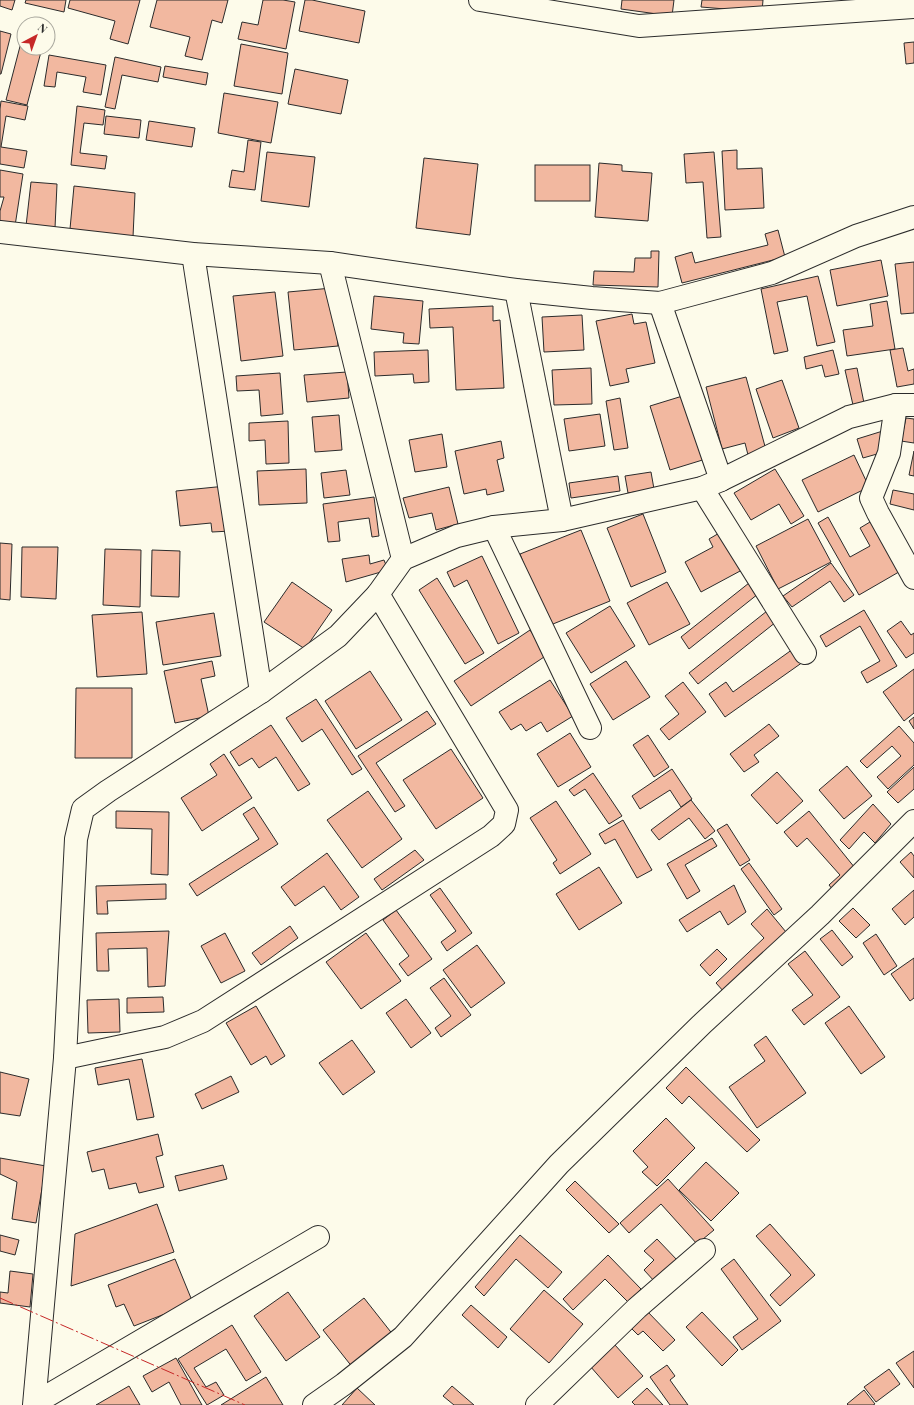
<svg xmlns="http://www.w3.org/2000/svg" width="914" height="1405" font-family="'Playfair Display',serif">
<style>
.building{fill:#f2b8a0;stroke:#2b2b2b}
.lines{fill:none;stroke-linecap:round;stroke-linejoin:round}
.street-casing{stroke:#2b2b2b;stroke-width:24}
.street{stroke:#fdfbea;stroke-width:22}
.power{stroke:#c62828;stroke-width:1;stroke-dasharray:14 3 2 3;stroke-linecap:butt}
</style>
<rect width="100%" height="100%" fill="#fdfbea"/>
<!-- building -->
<g class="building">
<path d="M0,0H15L12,10L0,6Z"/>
<path d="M26,0H66L64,12L25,3Z"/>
<path d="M70,0H140L128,44L110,39L115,21L68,8Z"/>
<path d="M157,0H228L222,23L212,20L202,60L185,56L190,37L150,27Z"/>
<path d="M263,0H283L295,2L286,49L238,39L242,22L258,25Z"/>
<path d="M305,0H312L365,11L359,43L299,31Z"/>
<path d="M622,0H674L672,16L621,9Z"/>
<path d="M702,0H763L762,12L701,7Z"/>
<path d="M0,31L11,34L1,74H0Z"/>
<path d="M24,31V48H42L27,105L6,100Z"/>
<path d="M914,42V63L906,64L904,43Z"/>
<path d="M241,44L288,53L282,94L234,86Z"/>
<path d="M49,55L106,65L101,95L83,92L86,77L57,72L55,87L44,86Z"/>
<path d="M115,57L161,67L158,82L122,75L115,109L105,107Z"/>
<path d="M165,66L208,73L206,85L163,77Z"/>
<path d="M295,69L348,80L341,114L288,104Z"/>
<path d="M224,93L278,102L271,143L218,133Z"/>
<path d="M1,101L28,106L25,120L6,116L1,147L27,151L24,168L0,164V109Z"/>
<path d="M77,106L105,110L103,125L84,123L80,153L107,156L105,169L71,165Z"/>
<path d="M106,116L141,120L139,138L104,134Z"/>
<path d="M149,121L195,128L192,147L146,140Z"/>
<path d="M248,140L261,142L255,190L229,187L232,170L244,172Z"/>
<path d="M737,150V169L762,168L764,208L725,210L722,151Z"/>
<path d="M267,152L315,157L309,207L261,201Z"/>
<path d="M714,152L721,237L707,238L703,182L686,183L684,154Z"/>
<path d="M424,158L478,164L470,235L416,228Z"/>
<path d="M599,163L622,165V171L652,173L648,221L595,217Z"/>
<rect x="535" y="165" width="55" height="36"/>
<path d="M0,170L23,174L15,226L0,223V211L4,197H0Z"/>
<path d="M31,182L57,184L55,228L26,226Z"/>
<path d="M74,186L135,193L133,237L70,229Z"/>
<path d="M778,230L785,257L682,283L675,257L692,252L695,263L768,245L765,234Z"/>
<path d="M651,251H659L658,287L593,285L594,271L634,272L635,258H651Z"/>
<path d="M881,260L888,296L837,306L830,270Z"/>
<path d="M914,262V313L901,314L895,264Z"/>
<path d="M818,276L835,342L817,346L807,296L777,302L788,351L774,354L761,289Z"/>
<path d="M332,288L338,346L294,350L288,292Z"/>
<path d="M275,292L283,356L241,361L233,296Z"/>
<path d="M374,296L423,301L419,344L403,343L404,333L371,329Z"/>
<path d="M887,301L895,349L847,356L843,330L873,326L870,304Z"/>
<path d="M493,306V321L500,320L504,388L456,390L453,327L430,328L429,309Z"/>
<path d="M632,314L634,324L646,322L655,363L626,369L629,382L610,386L596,321Z"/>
<path d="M582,315L584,350L544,352L542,317Z"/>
<path d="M903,348L908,371L914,369V384L897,387L890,350Z"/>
<path d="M428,350L429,382L414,383L413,374L375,376L374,352Z"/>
<path d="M833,350L839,374L825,377L822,365L806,369L804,357Z"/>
<path d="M591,368L592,404L554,405L552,370Z"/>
<path d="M857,368L864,403L853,405L845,370Z"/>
<path d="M347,372L349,398L307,402L304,375Z"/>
<path d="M280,373L283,414L261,416L259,390L237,391L236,376Z"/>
<path d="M746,377L766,450L748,455L745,443L722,449L706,387Z"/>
<path d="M782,380L799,428L773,438L756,389Z"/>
<path d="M689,394L709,458L670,470L650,406Z"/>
<path d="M620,398L628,448L614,450L606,401Z"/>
<path d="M600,414L605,446L569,451L564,419Z"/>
<path d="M339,415L342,450L315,452L312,417Z"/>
<path d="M906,418L914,419V443L901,441Z"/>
<path d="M288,421L289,463L266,464L265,440L249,441V423Z"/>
<path d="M886,430L884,452L863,458L857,439Z"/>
<path d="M442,434L447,467L415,472L409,440Z"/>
<path d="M501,441L504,458L497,460L504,491L487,495L486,489L464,494L455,451Z"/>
<path d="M914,451V476L909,475Z"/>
<path d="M854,455L869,487L818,512L802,480Z"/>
<path d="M306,469L307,503L259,505L257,471Z"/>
<path d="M775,469L804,516L791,524L779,504L751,520L734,493Z"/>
<path d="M346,470L350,495L324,498L321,473Z"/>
<path d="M651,472L654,489L628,493L625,476Z"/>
<path d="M618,476L620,491L571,498L569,483Z"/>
<path d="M226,486L231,531L212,532L211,523L180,526L176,491Z"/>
<path d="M449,487L458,524L436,530L432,513L409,518L403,498Z"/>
<path d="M893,490L914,494V510L890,504Z"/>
<path d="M374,497L379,536L372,537L369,518L338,522L340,541L328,542L323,504Z"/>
<path d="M643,514L666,572L631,587L607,528Z"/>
<path d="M828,517L850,557L870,546L860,528L875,519L904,569L859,595L818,523Z"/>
<path d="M808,519L831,562L778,589L756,546Z"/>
<path d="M581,530L610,601L548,626L520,554Z"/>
<path d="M721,532L742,570L701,592L685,562L713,547L709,539Z"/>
<path d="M0,543L12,544L10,600L0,599Z"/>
<path d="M22,547H58L56,599L21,597Z"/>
<path d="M105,549L141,550L140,607L103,605Z"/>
<path d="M152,550L180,551L179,597L151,596Z"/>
<path d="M369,555L370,564L384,560L388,570L346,582L342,559Z"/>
<path d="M482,556L519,633L498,644L467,580L454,587L447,572Z"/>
<path d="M831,563L854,595L844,602L830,581L792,607L783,596Z"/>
<path d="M437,578L484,653L465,664L419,590Z"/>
<path d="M292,582L332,610L305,649L264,622Z"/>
<path d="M667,582L690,624L649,645L627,603Z"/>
<path d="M749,583L758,594L689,649L681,637Z"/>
<path d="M610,606L635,646L591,673L566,633Z"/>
<path d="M864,610L897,666L867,683L861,672L880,661L860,626L826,647L820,636Z"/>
<path d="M767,611L776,622L698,684L689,673Z"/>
<path d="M142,612L147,674L97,677L92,615Z"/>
<path d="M214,613L221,656L163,665L156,622Z"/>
<path d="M901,621L911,635L914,633V653L906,658L887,631Z"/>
<path d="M530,630L547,655L471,706L454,681Z"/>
<path d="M793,649L803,662L725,717L709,694L726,682L733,692Z"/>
<path d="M212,661L215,676L201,679L209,716L175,723L164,671Z"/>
<path d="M626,661L650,697L613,720L590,684Z"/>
<path d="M914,669V713L904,721L883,692Z"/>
<path d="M370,671L402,720L356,749L325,701Z"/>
<path d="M550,680L573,716L547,732L541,722L526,731L521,724L511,730L499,712Z"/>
<path d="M683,682L706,712L669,740L660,729L679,714L665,696Z"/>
<path d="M76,688H132V758H75Z"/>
<path d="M316,699L362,769L352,775L322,729L302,742L286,718Z"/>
<path d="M427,711L436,724L376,763L405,806L395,812L358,756Z"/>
<path d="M914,717V729L909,721Z"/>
<path d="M769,724L779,736L754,755L759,762L744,772L730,754Z"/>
<path d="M271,725L310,784L298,791L276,757L259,768L252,758L239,766L230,752Z"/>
<path d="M899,726L914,743V765L888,789L877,777L901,756L892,746L867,768L860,761Z"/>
<path d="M570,733L591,767L558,787L537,754Z"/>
<path d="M648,735L669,767L654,777L633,745Z"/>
<path d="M451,749L483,798L436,829L403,780Z"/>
<path d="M224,754L252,798L202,831L181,798L217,775L210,764Z"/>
<path d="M847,766L872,796L844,819L819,790Z"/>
<path d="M914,767V789L898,803L887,792Z"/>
<path d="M672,769L692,799L681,807L670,790L640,809L632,796Z"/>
<path d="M777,772L803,801L777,824L751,795Z"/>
<path d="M593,773L622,816L609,824L585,789L574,796L569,790Z"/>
<path d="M368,791L402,839L362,868L327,820Z"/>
<path d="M691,800L715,831L705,839L689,818L659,840L651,830Z"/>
<path d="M556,801L591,854L560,874L553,863L557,860L530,818Z"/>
<path d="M873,804L891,824L875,843L864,832L849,849L840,840Z"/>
<path d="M254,807L278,844L197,896L189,884L259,839L243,814Z"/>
<path d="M116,811L169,812L168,875L151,874L152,829L116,828Z"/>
<path d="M809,811L855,868L833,890L829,885L840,875L807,838L797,847L784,832Z"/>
<path d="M623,820L652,870L637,878L615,839L605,844L599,834Z"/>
<path d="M727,824L750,860L740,866L717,830Z"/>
<path d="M712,838L717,846L685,865L700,891L687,899L667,864Z"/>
<path d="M415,850L424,860L382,890L374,879Z"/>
<path d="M911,852L914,856V878L900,862Z"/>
<path d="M327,853L359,897L341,910L324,886L295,906L281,887Z"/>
<path d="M749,863L782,909L774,915L741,869Z"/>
<path d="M599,867L622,903L579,930L556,894Z"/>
<path d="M166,884V899L107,901L108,914H97L96,886Z"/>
<path d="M734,885L746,912L728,925L720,911L687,932L679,920Z"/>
<path d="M440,888L472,933L447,951L441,942L456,931L430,895Z"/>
<path d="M914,890V917L905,925L892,909Z"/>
<path d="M853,908L870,925L856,938L839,921Z"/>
<path d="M767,909L786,932L725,993L716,983L764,938L751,924Z"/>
<path d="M396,910L432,959L408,976L399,964L409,956L383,920Z"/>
<path d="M290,926L298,938L261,965L252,953Z"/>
<path d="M832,930L853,957L842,966L820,939Z"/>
<path d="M169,931L165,986L148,987L147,948L108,949L109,971H97L96,933Z"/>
<path d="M225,933L245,971L221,983L201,946Z"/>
<path d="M366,933L401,981L361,1009L326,962Z"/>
<path d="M876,934L897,966L884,975L863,943Z"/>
<path d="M477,945L505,983L471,1008L443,970Z"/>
<path d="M717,949L727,959L710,976L700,965Z"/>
<path d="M805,951L840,997L804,1025L792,1010L813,995L788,964Z"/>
<path d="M914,958V998L910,1001L891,974Z"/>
<path d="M444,978L471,1015L441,1037L435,1028L451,1016L430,988Z"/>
<path d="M163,997L164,1012L127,1013V998Z"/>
<path d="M119,999L120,1032L88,1033L87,1000Z"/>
<path d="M406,999L431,1033L411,1048L386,1013Z"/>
<path d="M256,1006L285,1056L271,1065L266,1056L251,1065L226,1023Z"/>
<path d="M849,1006L885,1057L861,1074L825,1023Z"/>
<path d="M766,1036L806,1093L757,1128L729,1087L765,1061L754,1045Z"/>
<path d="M352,1040L375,1072L343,1095L319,1063Z"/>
<path d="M142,1059L154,1117L137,1120L129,1079L98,1085L95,1068Z"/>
<path d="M686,1067L760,1140L747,1152L689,1096L682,1104L666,1088Z"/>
<path d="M0,1072L29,1079L20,1116L0,1113Z"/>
<path d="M231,1076L239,1092L202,1109L195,1094Z"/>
<path d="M666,1118L695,1148L657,1186L642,1172L648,1167L633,1151Z"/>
<path d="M158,1134L163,1155L156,1157L164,1187L139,1193L136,1183L109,1189L104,1169L92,1172L87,1152Z"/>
<path d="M0,1158L46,1166L36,1223L12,1219L17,1182L0,1174Z"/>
<path d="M706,1162L739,1193L711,1221L679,1190Z"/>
<path d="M223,1165L227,1179L179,1191L175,1176Z"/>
<path d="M668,1179L714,1230L697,1244L661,1204L629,1233L620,1223Z"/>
<path d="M575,1181L619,1224L609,1233L566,1190Z"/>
<path d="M157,1204L174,1252L71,1286L75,1234Z"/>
<path d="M770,1224L815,1275L780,1306L770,1295L791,1275L756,1236Z"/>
<path d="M0,1235L19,1240L15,1255L0,1251Z"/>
<path d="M520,1235L562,1272L548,1288L516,1259L484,1296L475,1287Z"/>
<path d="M657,1239L678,1261L655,1282L644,1270L654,1260L644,1251Z"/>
<path d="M608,1255L641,1289L628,1302L605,1279L573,1310L563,1299Z"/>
<path d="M175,1259L193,1303L134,1326L124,1304L116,1307L108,1285Z"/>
<path d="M734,1259L781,1321L742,1350L733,1337L758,1319L721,1269Z"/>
<path d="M10,1271L33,1274L30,1307L0,1303V1292L8,1293Z"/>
<path d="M544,1290L583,1324L549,1363L510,1329Z"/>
<path d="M288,1292L320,1337L286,1361L254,1316Z"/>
<path d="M364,1298L394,1336L353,1368L323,1330Z"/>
<path d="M471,1305L507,1337L498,1348L462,1315Z"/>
<path d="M646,1310L675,1340L663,1351L643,1331L638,1335L629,1326Z"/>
<path d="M702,1312L738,1350L722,1366L686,1327Z"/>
<path d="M232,1325L261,1372L246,1381L226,1349L194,1368L206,1387L216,1382L224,1395L207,1405L178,1359Z"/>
<path d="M615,1345L643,1376L618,1398L590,1366Z"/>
<path d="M914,1351V1388L896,1363Z"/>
<path d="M176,1358L202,1405H181L169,1382L152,1392L143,1376Z"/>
<path d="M667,1365L675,1376L670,1380L688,1405H670L650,1377Z"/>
<path d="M889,1369L900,1384L876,1402L864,1387Z"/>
<path d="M266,1377L283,1405H221Z"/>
<path d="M129,1386L140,1405H96Z"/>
<path d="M452,1386L474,1405H454L443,1396Z"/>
<path d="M357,1388L375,1405H342Z"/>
<path d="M647,1388L663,1405H635L632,1402Z"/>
<path d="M864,1390L875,1404L873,1405H848L847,1404Z"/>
</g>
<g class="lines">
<!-- street casing -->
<g class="street-casing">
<g id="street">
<path d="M480,0L639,26L914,7"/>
<path d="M0,232L193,254L330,263L516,290L592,298L660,303L772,273L856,236L914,217"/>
<path d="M193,254L261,692"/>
<path d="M330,263L403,559"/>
<path d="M516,290L562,520"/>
<path d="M660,303L721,480"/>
<path d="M896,405L889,453L871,498L878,513L914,578"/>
<path d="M702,488L805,653"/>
<path d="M494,527L590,728"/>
<path d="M65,1058L165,1037L203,1021L491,836L504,824L507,810L378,594"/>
<path d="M35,1403L318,1237"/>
<path d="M34,1405L65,1058L76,839L83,809L108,791L261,692L338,636L378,594L403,559L457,536L494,527L562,520L702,488L721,480L849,417L896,405H914"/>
<path d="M314,1405L344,1384L403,1337L559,1164L703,1023L820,915L914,821"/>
<path d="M537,1405L637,1308L704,1250"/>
</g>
</g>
<!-- street -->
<use href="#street" class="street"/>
<!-- power -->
<path class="power" d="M0,1298L245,1405"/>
</g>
<!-- north arrow -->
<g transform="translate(36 36) rotate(41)"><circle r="19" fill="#fdfbea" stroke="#a9a89e"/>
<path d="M0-3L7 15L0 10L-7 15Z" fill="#c62828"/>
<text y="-6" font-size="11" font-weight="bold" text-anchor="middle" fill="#2b2b2b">N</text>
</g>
</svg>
